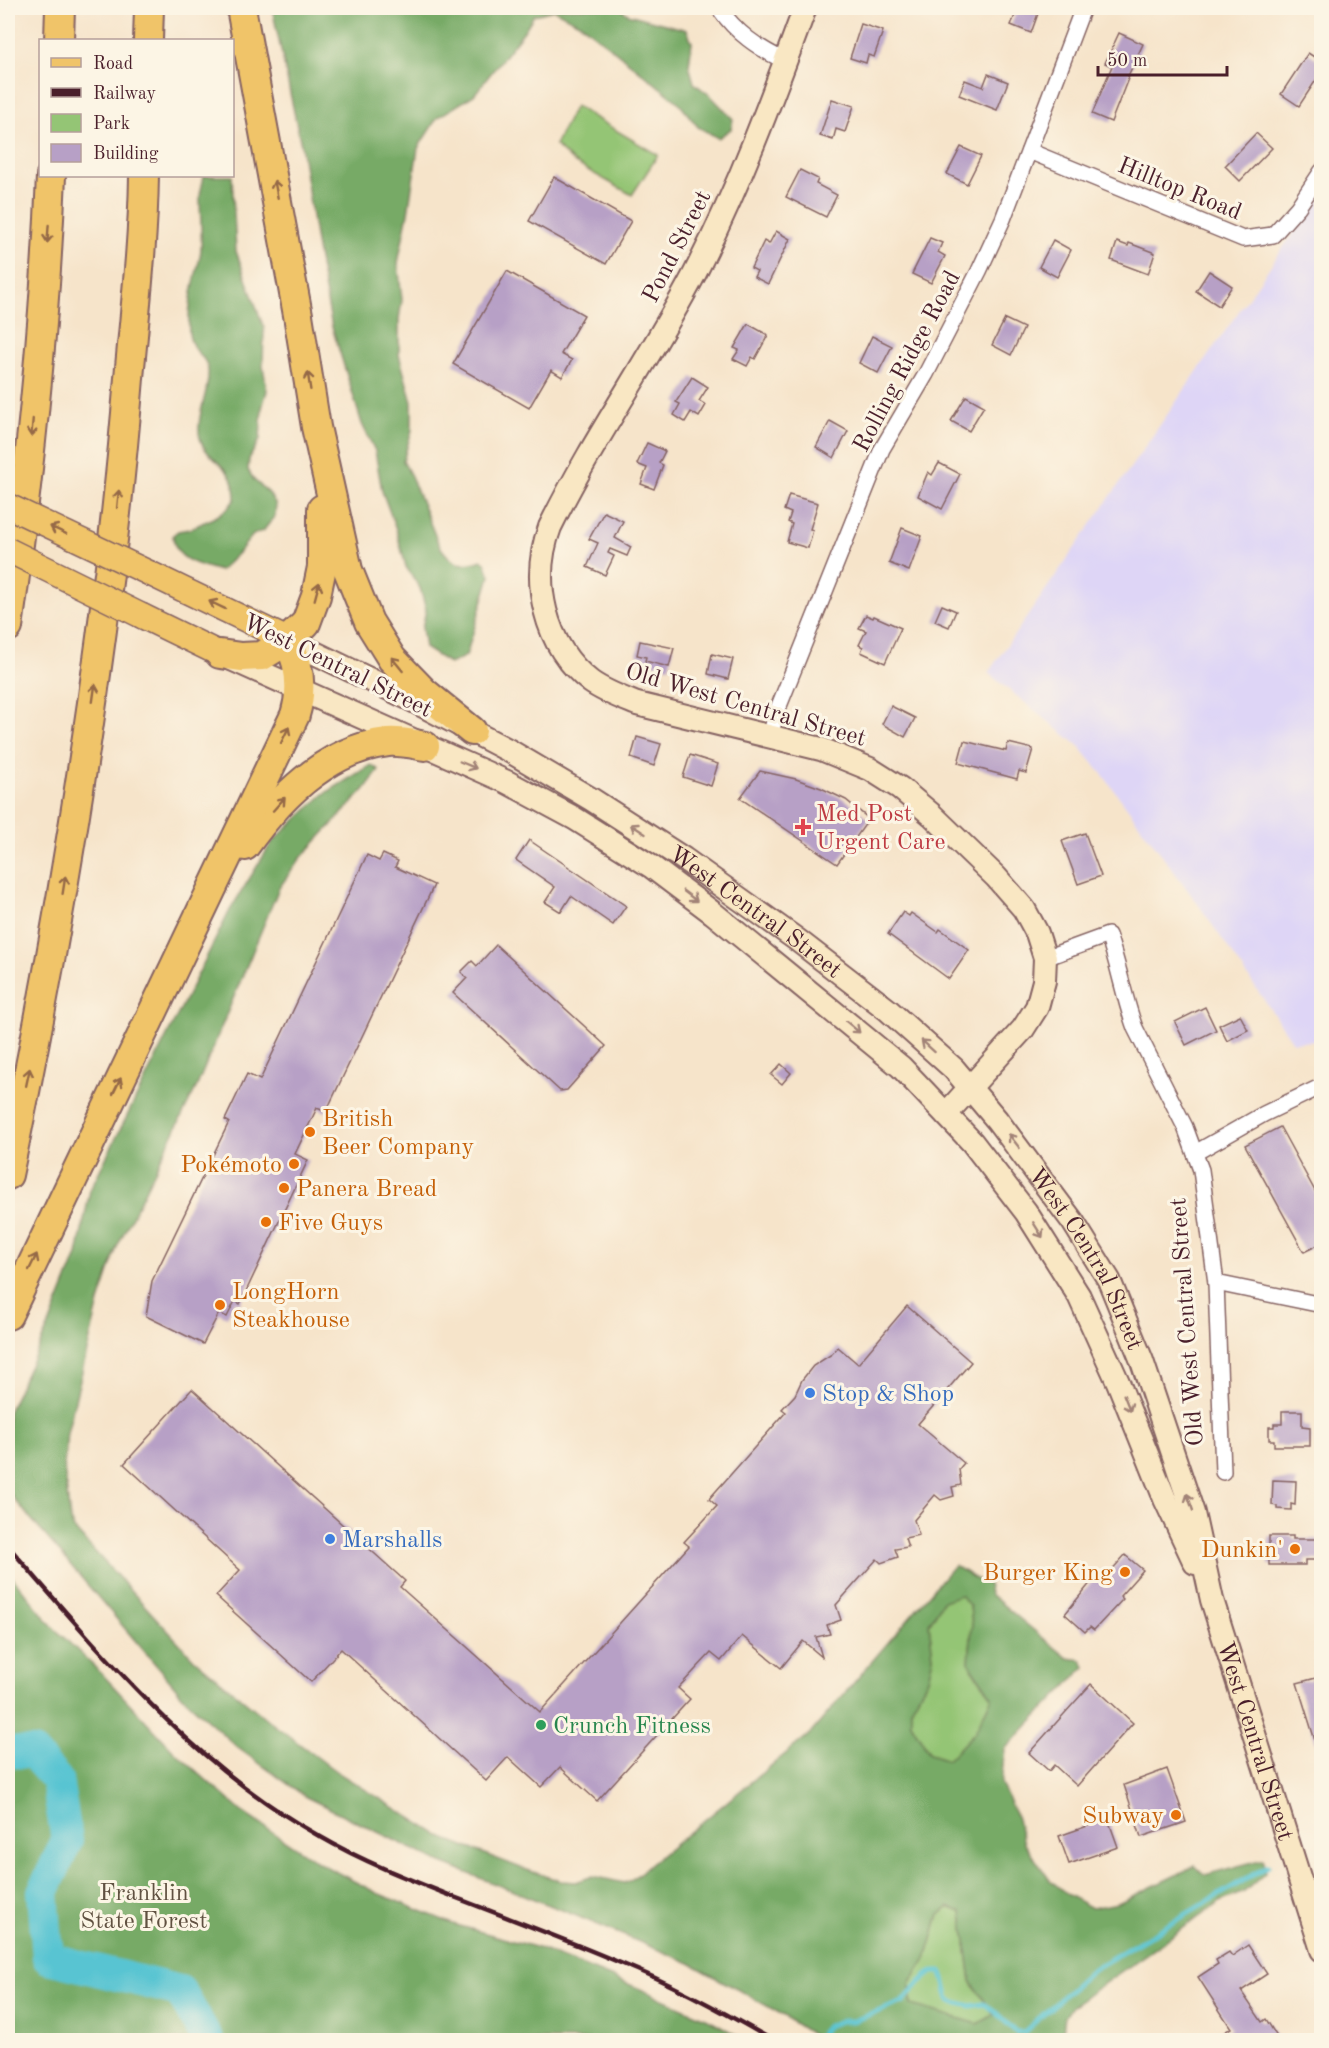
<svg xmlns="http://www.w3.org/2000/svg" width="1329" height="2048" font-family="'Old Standard TT',serif">
<style>
.built{fill:#ded5f6}
.green{fill:#94c575;stroke:#6f7250;stroke-width:1.5}
.forest{fill:#7a6;stroke:#606448;stroke-width:1.5;fill-rule:evenodd}
.lines{fill:none;stroke-linecap:round;stroke-linejoin:round}
.stream{stroke:#58c4d2;stroke-width:5}
.river{stroke:#58c4d2;stroke-width:32}
.building{fill:#b7a0c6}
.minor-casing{stroke:#866463;stroke-width:18}
.secondary-casing{stroke:#866463;stroke-width:26}
.primary-casing{stroke:#866463;stroke-width:27}
.motorway-casing{stroke:#866463;stroke-width:32}
.minor{stroke:#fff;stroke-width:15}
.secondary{stroke:#f9e7c3;stroke-width:22}
.primary{stroke:#f0c469;stroke-width:24}
.motorway{stroke:#f0c469;stroke-width:28}
.rail{stroke:#4a1f2b;stroke-width:4.5}
.primary-bridge-casing{stroke:#866463;stroke-width:27;stroke-linecap:butt}
.primary-bridge{stroke:#f0c469;stroke-width:24}
.oneway{stroke:#956947}
.oneway2{stroke:#a28377}
.health-dot{fill:#e0444e;stroke:#fcf5e5;stroke-width:2}
.food-dot{fill:#e8710a;stroke:#fcf5e5;stroke-width:2}
.shop-dot{fill:#3f7fe0;stroke:#fcf5e5;stroke-width:2}
.leisure-dot{fill:#2e9e5b;stroke:#fcf5e5;stroke-width:2}
.labels{text-anchor:middle;stroke-width:6;stroke-linejoin:round;paint-order:stroke}
.street-label{font-size:24px;fill:#4a1f2b;stroke:#fcf5e5}
.health-label{font-size:24px;fill:#be3a42;stroke:#fcf5e5;text-anchor:start}
.food-label{font-size:24px;fill:#c56008;stroke:#fcf5e5;text-anchor:start}
.shop-label{font-size:24px;fill:#366cbe;stroke:#fcf5e5;text-anchor:start}
.leisure-label{font-size:24px;fill:#27864d;stroke:#fcf5e5;text-anchor:start}
.park-label{font-size:24px;fill:#605141;stroke:#fcf5e5}
</style>
<rect width="100%" height="100%" fill="#fcf5e5"/>
<filter id="ink" filterUnits="userSpaceOnUse"><feTurbulence type="fractalNoise" baseFrequency=".0167" numOctaves="2"/><feDisplacementMap in="SourceGraphic" scale="12" xChannelSelector="R" yChannelSelector="G"/><feConvolveMatrix kernelMatrix="1 2 1 2 8 2 1 2 1" color-interpolation-filters="sRGB"/></filter>
<filter id="wash" filterUnits="userSpaceOnUse"><feTurbulence type="fractalNoise" baseFrequency=".008" numOctaves="4" result="noise"/><feDisplacementMap in="SourceGraphic" scale="24" xChannelSelector="R" yChannelSelector="G"/><feGaussianBlur stdDeviation="1.35" result="paint"/><feColorMatrix in="noise" values="0 0 0 0 0 0 0 0 0 0 0 0 0 0 0 0 0 1.4 0 .05"/><feComposite in="paint" operator="in"/></filter>
<g filter="url(#wash)">
<rect width="100%" height="100%" fill="#f6e4ca"/>
<!-- built -->
<path class="built" d="M1321,193L1322,1041L1293,1042L1198,904L1103,775L1079,746L988,673Z"/>
<!-- green -->
<g class="green">
<path d="M575,106L658,155L632,195L575,163L555,145Z"/>
<path d="M960,1594L970,1606L972,1625L969,1664L992,1697L975,1732L948,1760L930,1754L911,1723V1709L928,1679L933,1657L929,1625L943,1601Z"/>
<path d="M949,1907L962,1912L971,1981L994,2015L978,2024L911,2005L910,1983L926,1959L939,1915Z"/>
</g>
<!-- forest -->
<g class="forest">
<path d="M272,8H619L628,14L687,30L692,42L689,65L694,83L711,96L733,119L731,129L718,138L698,127L678,102L581,24L554,10L534,15L524,31L474,95L437,118L418,148L408,213L398,263L402,300L399,319V355L412,402V430L403,461L411,476L439,545C452,564 459,568 482,560L485,562L490,576L466,656L450,664L425,648L422,628L426,610L420,588L406,567L396,529L382,491L375,451L362,424L332,327L317,249L301,145Z"/>
<path d="M204,176H232L236,251L264,328L263,366L267,391L262,408L260,439L249,459L248,470L254,480L269,493L276,505L275,516L264,530L253,535L238,553L220,571C199,565 174,561 173,535L178,531L190,529L217,516L228,508L235,499C235,491 233,479 228,473C217,459 201,452 199,433C197,411 210,391 208,370C207,356 191,352 189,334C187,308 194,282 200,257C203,242 200,214 200,198C200,191 203,183 204,176Z"/>
<path d="M371,765L379,770L365,789L300,859L279,888L197,1086L117,1247L99,1302L67,1433L64,1466L70,1520L74,1529L194,1659L269,1721L337,1772L443,1838L521,1868L561,1881L576,1882L593,1876L624,1883L631,1880L811,1733L954,1565L974,1578L988,1584L990,1594L1048,1642L1068,1658L1082,1660L1085,1667L1005,1749L1001,1784L1016,1816L1024,1843L1049,1879L1068,1895L1092,1908L1118,1903L1195,1866L1205,1875L1264,1859L1265,1873L1244,1892L1222,1901L1072,2006L1065,2017L1062,2040H820L776,2011L690,1963L567,1912L439,1862L306,1797L238,1748L186,1700L8,1492V1412L50,1323L77,1255L90,1190L230,910L272,842L324,794ZM960,1595L970,1606L972,1625L969,1663L992,1697L975,1732L948,1760L930,1754L911,1723V1709L928,1679L933,1657L929,1624L943,1601ZM949,1907L962,1912L971,1981L994,2015L978,2024L911,2005L910,1983L926,1959L939,1915Z"/>
<path d="M8,1572L54,1628L103,1675L174,1751L242,1812L319,1863L377,1893L453,1924L538,1948L638,1988L714,2022L745,2040H8Z"/>
</g>
<g class="lines">
<!-- stream -->
<path class="stream" d="M817,2038L827,2026L840,2021H853L903,2002L920,1982L932,1972H941C946,1981 945,1989 949,1999L958,2003L971,2006L984,2004L992,2009L1016,2032H1024L1092,1970L1268,1866"/>
<!-- river -->
<path class="river" d="M8,1752L33,1753L57,1780L67,1840L43,1892L48,1958L180,1991L208,2040"/>
</g>
<g id="blocks">
<!-- building -->
<g class="building">
<path d="M1018,8H1040L1031,33L1011,25Z"/>
<path d="M861,24L883,31L874,57L868,55L866,63L850,58Z"/>
<path d="M1119,33L1143,44L1128,76H1129L1111,122L1092,114L1112,66L1105,63Z"/>
<path d="M1308,53L1322,62V71L1299,106L1281,94Z"/>
<path d="M988,74L1008,82L997,110L959,95L965,80L983,87Z"/>
<path d="M832,99L854,106L845,132L836,129L833,140L820,136Z"/>
<path d="M1256,133L1272,148L1240,181L1225,166Z"/>
<path d="M961,147L981,156L967,184L947,174Z"/>
<path d="M800,170L818,179L816,184L837,195L826,217L786,197Z"/>
<path d="M554,177L631,221L606,264L529,221Z"/>
<path d="M776,231L790,239L768,284L754,277L757,271L751,268L764,241L769,244Z"/>
<path d="M930,238L942,243L938,252L945,256L931,283L912,274Z"/>
<path d="M1053,240L1071,250L1057,277L1039,267Z"/>
<path d="M1117,242L1128,246L1129,243L1155,253L1148,274L1111,260Z"/>
<path d="M507,271L584,315L561,354L572,360L562,377L551,370L529,408L453,364Z"/>
<path d="M1209,271L1232,286L1219,306L1196,291Z"/>
<path d="M1005,319L1024,328L1011,355L992,345Z"/>
<path d="M748,324L768,335L755,359L752,357L747,366L733,359L739,350L734,348Z"/>
<path d="M872,336L892,346L878,373L859,363Z"/>
<path d="M692,377L708,387L699,401L706,405L699,417L691,412L685,422L674,415L680,404L676,402Z"/>
<path d="M966,396L984,406L969,431L951,421Z"/>
<path d="M830,421L848,431L834,458L816,447Z"/>
<path d="M647,443L665,451L659,463L663,465L654,489L641,484L647,468L637,464Z"/>
<path d="M939,463L960,474L942,509L918,496L928,472L932,475Z"/>
<path d="M789,495L818,503L810,529L813,530L808,548L787,542L792,524L788,522L791,513L784,510Z"/>
<path d="M604,512L623,521L615,538L631,547L627,556L610,549L608,553L614,556L605,575L587,567L598,543L589,539Z"/>
<path d="M902,528L922,536L909,571L889,563Z"/>
<path d="M942,605L956,611L949,627L935,621Z"/>
<path d="M866,615L873,618L874,616L901,628L885,663L861,652L863,647L859,645L866,631L859,628Z"/>
<path d="M640,641L674,648L669,667L645,661L646,657L637,655Z"/>
<path d="M712,654L733,659L728,679L708,674Z"/>
<path d="M891,706L915,718L905,737L882,724Z"/>
<path d="M637,737L661,744L654,766L631,758Z"/>
<path d="M964,741L1006,751L1008,743L1033,749L1026,773L1019,771L1017,779L958,763Z"/>
<path d="M690,755L718,764L711,786L683,777Z"/>
<path d="M760,771L796,779L821,788L846,800L869,819L837,864L740,798Z"/>
<path d="M1085,833L1101,876L1078,884L1062,841Z"/>
<path d="M529,840L626,906L613,925L571,896L561,912L545,902L555,887L516,860Z"/>
<path d="M383,854L398,861L395,867L434,885L326,1112L317,1108L295,1154L308,1160L240,1304L235,1301L227,1317L219,1313L203,1344L146,1316L152,1281L229,1122L225,1120L247,1074L260,1080L367,855L379,861Z"/>
<path d="M903,912L909,916L911,913L938,932L940,929L969,950L949,979L888,934Z"/>
<path d="M496,945L606,1046L567,1090L560,1091L453,993L467,978L461,972L472,961L477,966Z"/>
<path d="M1205,1007L1216,1030L1186,1045L1175,1022Z"/>
<path d="M1240,1015L1248,1030L1227,1041L1219,1025Z"/>
<path d="M781,1064L791,1073L782,1084L771,1075Z"/>
<path d="M1280,1127L1322,1204V1243L1304,1252L1245,1145Z"/>
<path d="M907,1306L971,1362L918,1424L964,1463L959,1469L961,1485L952,1487L954,1496L941,1500L935,1495L914,1520L919,1535L905,1538L908,1547L895,1549L898,1557L881,1563L877,1559L836,1605L841,1620L827,1625L830,1634L816,1637L822,1657L803,1641L781,1668L742,1636L721,1661L711,1653L678,1688L690,1699L597,1801L560,1767L541,1787L508,1757L486,1781L341,1649L311,1682L216,1596L240,1570L124,1464L192,1389L405,1581L400,1587L540,1712L689,1546L684,1542L717,1506L709,1499L786,1412L782,1409L795,1395L802,1380L813,1366L832,1354L838,1347L858,1364Z"/>
<path d="M1282,1411H1302V1426L1310,1427V1446H1274V1440H1269V1427H1274V1424H1282Z"/>
<path d="M1273,1480L1296,1481L1295,1505L1291,1504V1510L1277,1509V1506L1272,1505Z"/>
<path d="M1269,1536H1293V1539H1322V1560H1305V1565H1269Z"/>
<path d="M1125,1555L1143,1570L1120,1596L1123,1599L1094,1630L1090,1627L1085,1632L1065,1614L1096,1576L1102,1581Z"/>
<path d="M1316,1678L1322,1696V1749L1318,1750L1297,1683Z"/>
<path d="M1091,1684L1133,1723L1077,1786L1054,1765L1049,1771L1029,1753Z"/>
<path d="M1167,1769L1186,1822L1141,1837L1124,1785Z"/>
<path d="M1108,1819L1118,1847L1069,1864L1059,1836Z"/>
<path d="M1248,1945L1267,1974L1241,1991L1262,2022L1266,2019L1279,2040H1212L1231,2028L1198,1977L1218,1964L1216,1960L1229,1952L1232,1956Z"/>
</g>
</g>
</g>
<g filter="url(#ink)">
<use href="#blocks" fill-opacity="0" stroke="#866463" stroke-width="1.5"/>
<g class="lines">
<!-- minor casing -->
<g class="minor-casing">
<g id="minor">
<path d="M719,8C736,33 758,48 785,61"/>
<path d="M1029,151L1243,239L1273,235L1298,207L1322,171"/>
<path d="M770,736L777,711L882,449L926,374L979,271L1003,219L1083,8"/>
<path d="M1045,958L1108,935C1119,966 1124,998 1135,1028L1185,1127L1201,1170L1216,1283L1223,1472"/>
<path d="M1195,1153L1264,1114L1322,1086"/>
<path d="M1216,1283L1322,1305"/>
</g>
</g>
<!-- secondary casing -->
<g class="secondary-casing">
<g id="secondary">
<path d="M805,8C772,98 739,187 695,273C650,359 593,439 550,527C530,580 544,646 591,682C605,692 622,698 637,704L821,749L870,769L900,788L932,815L996,877L1024,909L1037,933L1045,958L1044,981L1037,1007L1023,1029L946,1114"/>
<path id="s1" d="M288,640L408,698L508,750L591,799L684,859L796,939L888,1010L954,1069L997,1120L1073,1222L1109,1280L1142,1361L1193,1513L1212,1600L1322,1950"/>
<path d="M229,658L507,782L574,818L652,867L713,913L901,1067L972,1142L1026,1212L1079,1296L1118,1382L1165,1499L1195,1563"/>
</g>
</g>
<!-- primary casing -->
<g class="primary-casing">
<g id="primary">
<path d="M149,573L288,640"/>
<path d="M142,616L220,654"/>
</g>
</g>
<!-- motorway casing -->
<g class="motorway-casing">
<g id="motorway">
<path d="M241,8L298,315L316,427L348,570L369,622L392,659L424,692L472,731"/>
<path d="M59,40L60,8"/>
<path d="M148,40L149,8"/>
<path d="M8,627C29,477 45,326 51,176"/>
<path d="M220,654L241,657L262,656L288,640L306,623L316,596L322,567V509"/>
<path d="M245,846C279,798 326,749 388,742C400,741 413,744 425,746"/>
<path d="M8,1175C63,912 107,647 129,378C135,311 143,243 144,176"/>
<path d="M8,1315L295,715C303,689 300,665 288,640"/>
</g>
</g>
<!-- minor -->
<use href="#minor" class="minor"/>
<!-- secondary -->
<use href="#secondary" class="secondary"/>
<!-- primary -->
<use href="#primary" class="primary"/>
<!-- motorway -->
<use href="#motorway" class="motorway"/>
<!-- rail -->
<path class="rail" d="M8,1546C102,1653 192,1765 319,1836C362,1861 408,1879 454,1897C511,1919 567,1940 623,1964C675,1985 724,2012 772,2040"/>
<!-- primary-bridge casing -->
<g class="primary-bridge-casing">
<g id="primary-bridge">
<path d="M8,506L149,573"/>
<path d="M8,550L142,616"/>
</g>
</g>
<!-- primary-bridge -->
<use href="#primary-bridge" class="primary-bridge"/>
</g>
<!-- one-way arrows -->
<defs><path id="oneway-shaft" d="M-6 0H5M1.5-3L5.5 0L1.5 3" fill="none" stroke-width="1.6" stroke-linecap="round" stroke-linejoin="round" transform="scale(1.5)"/></defs>
<g class="oneway">
<use href="#oneway-shaft" transform="translate(276 189) rotate(-101)"/>
<use href="#oneway-shaft" transform="translate(48 234) rotate(94)"/>
<use href="#oneway-shaft" transform="translate(309 381) rotate(-99)"/>
<use href="#oneway-shaft" transform="translate(32 428) rotate(95)"/>
<use href="#oneway-shaft" transform="translate(118 499) rotate(-84)"/>
<use href="#oneway-shaft" transform="translate(58 530) rotate(-155)"/>
<use href="#oneway-shaft" transform="translate(317 591) rotate(-75)"/>
<use href="#oneway-shaft" transform="translate(217 605) rotate(-154)"/>
<use href="#oneway-shaft" transform="translate(397 664) rotate(-129)"/>
<use href="#oneway-shaft" transform="translate(94 693) rotate(-82)"/>
<use href="#oneway-shaft" transform="translate(285 735) rotate(-64)"/>
<use href="#oneway-shaft" transform="translate(279 804) rotate(-48)"/>
<use href="#oneway-shaft" transform="translate(64 885) rotate(-81)"/>
<use href="#oneway-shaft" transform="translate(28 1077) rotate(-78)"/>
<use href="#oneway-shaft" transform="translate(117 1086) rotate(-64)"/>
<use href="#oneway-shaft" transform="translate(33 1262) rotate(-64)"/>
</g>
<g class="oneway2">
<use href="#oneway-shaft" transform="translate(468 765) rotate(23)"/>
<use href="#oneway-shaft" transform="translate(638 829) rotate(-147)"/>
<use href="#oneway-shaft" transform="translate(690 896) rotate(37)"/>
<use href="#oneway-shaft" transform="translate(853 1027) rotate(40)"/>
<use href="#oneway-shaft" transform="translate(928 1046) rotate(-138)"/>
<use href="#oneway-shaft" transform="translate(1014 1141) rotate(-128)"/>
<use href="#oneway-shaft" transform="translate(1038 1230) rotate(58)"/>
<use href="#oneway-shaft" transform="translate(1127 1403) rotate(68)"/>
<use href="#oneway-shaft" transform="translate(1190 1502) rotate(-109)"/>
</g>
</g>
<!-- markers -->
<path class="health-dot" d="M800 818h6v6h6v6h-6v6h-6v-6h-6v-6h6z"/>
<g class="food-dot">
<circle cx="310" cy="1132" r="6"/>
<circle cx="294" cy="1164" r="6"/>
<circle cx="284" cy="1188" r="6"/>
<circle cx="266" cy="1222" r="6"/>
<circle cx="220" cy="1305" r="6"/>
<circle cx="1295" cy="1549" r="6"/>
<circle cx="1125" cy="1572" r="6"/>
<circle cx="1176" cy="1815" r="6"/>
</g>
<g class="shop-dot">
<circle cx="810" cy="1393" r="6"/>
<circle cx="330" cy="1539" r="6"/>
</g>
<circle class="leisure-dot" cx="541" cy="1725" r="6"/>
<g class="labels">
<!-- street labels -->
<g class="street-label">
<text transform="translate(1180 188) rotate(22)" y="8">Hilltop Road</text>
<text transform="translate(676 246) rotate(-63)" y="8">Pond Street</text>
<text transform="translate(906 361) rotate(-62)" y="8">Rolling Ridge Road</text>
<text transform="translate(338 665) rotate(26)" y="8">West Central Street</text>
<text transform="translate(746 704) rotate(16)" y="8">Old West Central Street</text>
<text dy="8" stroke="none"><textPath href="#s1" startOffset="542">West Central Street</textPath></text>
<text dy="8" stroke="none"><textPath href="#s1" startOffset="1028">West Central Street</textPath></text>
<text transform="translate(1186 1322) rotate(-94)" y="8">Old West Central Street</text>
<text dy="8" stroke="none"><textPath href="#s1" startOffset="1542">West Central Street</textPath></text>
</g>
<!-- health labels -->
<g class="health-label">
<text x="816" y="821">Med Post<tspan x="816" dy="28">Urgent Care</tspan></text>
</g>
<!-- food labels -->
<g class="food-label">
<text x="322" y="1126">British<tspan x="322" dy="28">Beer Company</tspan></text>
<text x="282" y="1172" text-anchor="end">Pokémoto</text>
<text x="296" y="1196">Panera Bread</text>
<text x="278" y="1230">Five Guys</text>
<text x="232" y="1299">LongHorn<tspan x="232" dy="28">Steakhouse</tspan></text>
<text x="1283" y="1557" text-anchor="end">Dunkin'</text>
<text x="1113" y="1580" text-anchor="end">Burger King</text>
<text x="1164" y="1823" text-anchor="end">Subway</text>
</g>
<!-- shop labels -->
<g class="shop-label">
<text x="822" y="1401">Stop &amp; Shop</text>
<text x="342" y="1547">Marshalls</text>
</g>
<!-- leisure labels -->
<g class="leisure-label">
<text x="553" y="1733">Crunch Fitness</text>
</g>
<!-- park labels -->
<g class="park-label">
<text x="144" y="1900">Franklin<tspan x="144" dy="28">State Forest</tspan></text>
</g>
</g>
<!-- margin -->
<rect width="1329" height="2048" fill="none" stroke="#fcf5e5" stroke-width="30"/>
<!-- legend -->
<rect x="39" y="39" width="195" height="138" fill="#fcf5e5" stroke="#b59f9b" stroke-width="1.5"/>
<rect x="51" y="58" width="30" height="9" fill="#f0c469" stroke="#b59f9b" stroke-width="1.5"/>
<text x="93" y="69" font-size="18" fill="#4a1f2b">Road</text>
<rect x="51" y="88" width="30" height="9" fill="#4a1f2b" stroke="#b59f9b" stroke-width="1.5"/>
<text x="93" y="99" font-size="18" fill="#4a1f2b">Railway</text>
<rect x="51" y="114" width="30" height="18" fill="#94c575" stroke="#b59f9b" stroke-width="1.5"/>
<text x="93" y="129" font-size="18" fill="#4a1f2b">Park</text>
<rect x="51" y="144" width="30" height="18" fill="#b7a0c6" stroke="#b59f9b" stroke-width="1.5"/>
<text x="93" y="159" font-size="18" fill="#4a1f2b">Building</text>
<!-- scale -->
<path d="M1098 66v9h129v-9" fill="none" stroke="#4a1f2b" stroke-width="3"/>
<text x="1107" y="66" font-size="18" fill="#4a1f2b" stroke="#fcf5e5" stroke-width="4.5" paint-order="stroke">50 m</text>
</svg>
